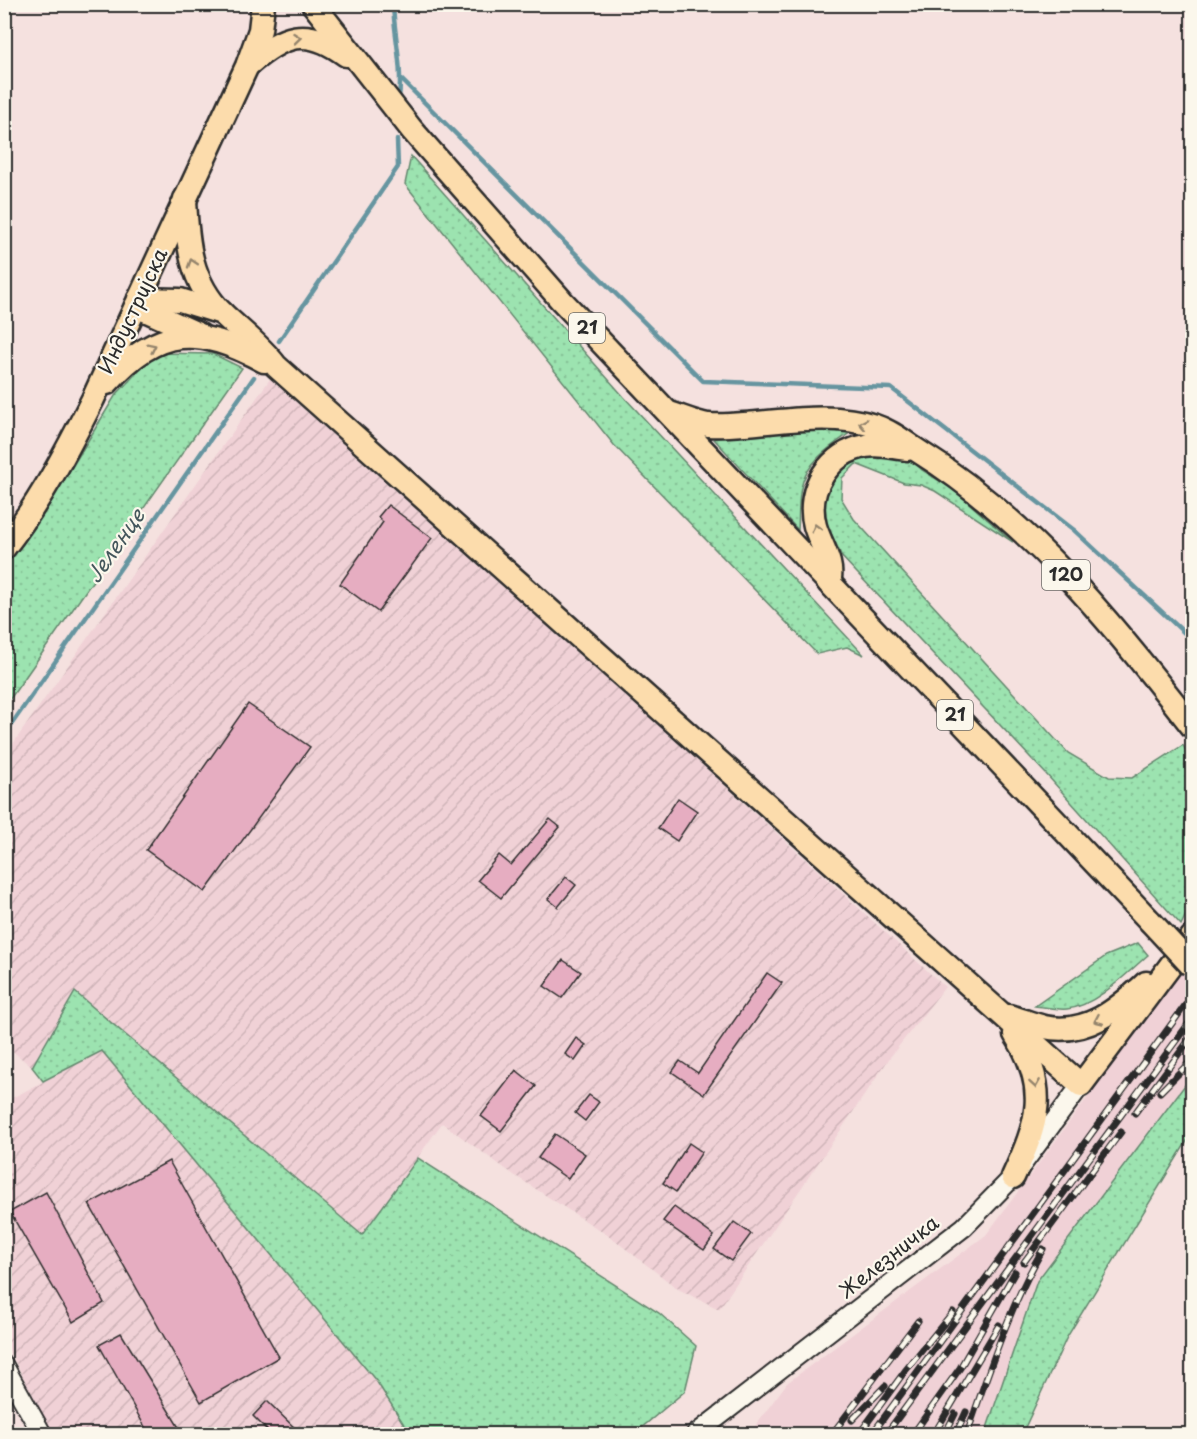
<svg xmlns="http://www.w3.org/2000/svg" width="1197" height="1439" font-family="'Playpen Sans',sans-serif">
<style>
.built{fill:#f0d1d6}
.industrial{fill:url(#industrial-furrows)}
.grass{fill:url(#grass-dots);stroke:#64876e;stroke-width:1.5}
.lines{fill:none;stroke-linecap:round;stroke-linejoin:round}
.stream{stroke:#6695a0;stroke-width:4.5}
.building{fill:#e6adc1;stroke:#2b2b2b;stroke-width:1.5}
.minor-casing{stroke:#2b2b2b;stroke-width:22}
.major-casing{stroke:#2b2b2b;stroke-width:27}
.minor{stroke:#fbf7ec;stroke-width:18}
.major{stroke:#fcdcac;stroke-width:22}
.rail-casing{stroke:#2b2b2b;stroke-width:7}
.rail{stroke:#fbf7ec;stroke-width:4.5;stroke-dasharray:14;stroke-linecap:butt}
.major-bridge-casing{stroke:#2b2b2b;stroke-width:27;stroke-linecap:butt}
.major-bridge{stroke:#fcdcac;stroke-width:22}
.oneway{stroke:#94846c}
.labels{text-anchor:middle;stroke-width:4.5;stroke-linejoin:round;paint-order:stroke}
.shield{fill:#fbf7ec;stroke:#696865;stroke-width:1.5}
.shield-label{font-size:18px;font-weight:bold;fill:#2b2b2b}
.street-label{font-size:20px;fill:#2b2b2b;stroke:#fbf7ec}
.water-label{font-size:21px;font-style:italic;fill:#44575c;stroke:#fbf7ec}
</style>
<defs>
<pattern id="industrial-furrows" width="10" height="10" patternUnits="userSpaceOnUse" patternTransform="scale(1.5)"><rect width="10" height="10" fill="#f0d1d6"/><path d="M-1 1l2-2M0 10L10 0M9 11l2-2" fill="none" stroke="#ceb4b8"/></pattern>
<pattern id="grass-dots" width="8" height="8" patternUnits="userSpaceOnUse" patternTransform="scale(1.5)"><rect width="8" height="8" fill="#9ce3b0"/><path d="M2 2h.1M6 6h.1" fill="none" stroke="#87c398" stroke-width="1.8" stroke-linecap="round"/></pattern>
</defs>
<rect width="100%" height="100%" fill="#f5e1df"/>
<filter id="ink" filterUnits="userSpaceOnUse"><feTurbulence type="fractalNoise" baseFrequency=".0167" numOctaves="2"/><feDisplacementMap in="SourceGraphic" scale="12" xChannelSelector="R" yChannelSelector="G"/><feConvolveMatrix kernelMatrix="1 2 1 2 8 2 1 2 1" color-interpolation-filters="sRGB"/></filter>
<g filter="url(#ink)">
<!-- built -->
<path class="built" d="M1192,956V1079L1185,1085L1037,1281L985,1434H749L787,1383L986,1235Z"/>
<!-- industrial -->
<g class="industrial">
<path d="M270,379L699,762L945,987L891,1056L719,1309L678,1289L609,1236L514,1175L442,1123L363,1235L76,993L32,1067L5,1045V755Z"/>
<path d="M102,1050L377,1382L410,1434H53L5,1342V1102Z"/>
</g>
<!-- grass -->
<g class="grass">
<path d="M411,156L624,397L864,655L847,647L817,654L614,445L405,184Z"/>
<path d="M155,353L213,354L242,368L5,706V560L34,524L69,472L115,396Z"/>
<path d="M765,428L854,430C833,445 807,460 801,488C798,501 799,516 798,530L714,439Z"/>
<path d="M872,455L914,462L922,470L954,490L1013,542L935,491L921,485L904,483L856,464L842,478L841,498L854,519L1068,753L1109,777L1132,778L1183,745L1192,764V902L1181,925L1046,774L842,557L826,522L825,502L827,485L841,462Z"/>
<path d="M1138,943L1148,955C1127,973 1096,1006 1067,1009C1057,1010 1045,1007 1035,1006L1106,956Z"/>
<path d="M75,992L362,1235L418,1158L659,1313L696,1346L685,1391L634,1434H410L377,1382L102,1051L43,1081L32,1067Z"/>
<path d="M1192,1079V1133L1067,1337L1022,1434H985L1037,1281L1185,1085Z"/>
</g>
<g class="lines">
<!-- stream -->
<g class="stream">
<path d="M393,4C394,35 403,66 399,97"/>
<path d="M401,79L703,381L891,388L1074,530L1192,640"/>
<path d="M279,341L398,167L397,140"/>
<path d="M4,735L254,377"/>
</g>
</g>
<!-- building -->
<g class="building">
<path d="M388,505L432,538L378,612L340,584L383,522L378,517Z"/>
<path d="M248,704L310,747L205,892L146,850Z"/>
<path d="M678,798L697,811L677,841L658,828Z"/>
<path d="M550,819L560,827L501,898L478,880L499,855L511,865Z"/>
<path d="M566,877L576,885L558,907L548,899Z"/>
<path d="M563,960L581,972L562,998L544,986Z"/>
<path d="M767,973L782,983L704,1094L672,1072L680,1061L698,1073Z"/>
<path d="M576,1038L586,1045L575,1061L565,1054Z"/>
<path d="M516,1070L536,1086L501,1131L481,1116Z"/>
<path d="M589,1095L599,1102L585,1121L575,1113Z"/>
<path d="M555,1134L585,1154L568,1179L538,1158Z"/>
<path d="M689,1143L702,1152L676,1192L663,1183Z"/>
<path d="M169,1161L279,1357L201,1402L89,1204Z"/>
<path d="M46,1192L104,1303L73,1322L10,1212Z"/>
<path d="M674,1207L714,1236L704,1250L663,1221Z"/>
<path d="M734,1222L751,1234L731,1261L714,1249Z"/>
<path d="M121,1333L183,1434H149L99,1345Z"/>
<path d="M267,1401L301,1434H271L253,1416Z"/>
</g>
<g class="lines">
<!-- minor casing -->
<g class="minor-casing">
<g id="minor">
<path d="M4,1366L42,1434"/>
<path d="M696,1434L964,1227L1013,1177L1081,1085"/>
</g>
</g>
<!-- major casing -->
<g class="major-casing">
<g id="major">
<path d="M313,4L412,130L562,301L1150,921"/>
<path d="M248,65C283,35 306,25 346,55"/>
<path d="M185,199C187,242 190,282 223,314C241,331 261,346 276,366L1081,1085L1192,937"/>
<path d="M139,299L180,300L222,313"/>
<path d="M136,306L200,335"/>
<path d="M107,383C159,325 198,326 264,361"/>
<path d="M669,413C682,417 695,423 708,425C720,426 732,425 744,424C787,421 833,412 875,426C891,431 904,442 918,451C1029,520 1113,624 1192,726"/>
<path d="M4,548C40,502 67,451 93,399L247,66L260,30L263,4"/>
<path d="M829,583C835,564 820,544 815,526C805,489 830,452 866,446C881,443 894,448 908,449"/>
<path d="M1009,1016C1020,1019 1032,1024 1044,1027C1086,1036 1117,1010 1146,983"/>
<path d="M1013,1177C1038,1123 1050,1088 1015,1034"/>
</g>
</g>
<!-- minor -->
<use href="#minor" class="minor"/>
<!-- major -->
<use href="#major" class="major"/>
<!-- rail casing -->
<g class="rail-casing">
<g id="rail">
<path d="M1160,1092L1192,1060"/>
<path d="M1135,1113L1192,1036"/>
<path d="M1024,1262L1121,1132"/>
<path d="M852,1420L885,1386"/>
<path d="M832,1434L918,1321"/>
<path d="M859,1434L905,1371L953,1312"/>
<path d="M872,1434L1192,996"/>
<path d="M886,1434L1192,1019"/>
<path d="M913,1434L960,1368L1015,1272"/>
<path d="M934,1434L999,1325"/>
<path d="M945,1434L955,1414"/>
<path d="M956,1434L966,1412"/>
<path d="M967,1434C989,1371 1009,1307 1043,1249"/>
</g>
</g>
<!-- rail -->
<use href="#rail" class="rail"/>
<!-- major-bridge casing -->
<g class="major-bridge-casing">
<path id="major-bridge" d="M1150,921L1192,966"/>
</g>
<!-- major-bridge -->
<use href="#major-bridge" class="major-bridge"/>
</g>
<!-- one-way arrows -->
<defs><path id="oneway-chevron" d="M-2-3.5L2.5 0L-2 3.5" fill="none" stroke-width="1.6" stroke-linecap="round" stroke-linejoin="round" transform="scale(1.5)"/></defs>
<g class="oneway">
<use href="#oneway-chevron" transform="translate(297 38) rotate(-6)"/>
<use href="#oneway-chevron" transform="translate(192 263) rotate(-108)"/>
<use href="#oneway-chevron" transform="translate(152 347) rotate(-26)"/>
<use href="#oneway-chevron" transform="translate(863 424) rotate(-169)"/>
<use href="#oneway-chevron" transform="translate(816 528) rotate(-106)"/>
<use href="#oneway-chevron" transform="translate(1098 1020) rotate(156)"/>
<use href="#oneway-chevron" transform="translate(1035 1084) rotate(81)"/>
</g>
</g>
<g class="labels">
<!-- shield labels -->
<g class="shield">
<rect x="569" y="313" width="36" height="30" rx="4.5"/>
<rect x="1042" y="560" width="48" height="30" rx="4.5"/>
<rect x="937" y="700" width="36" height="30" rx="4.5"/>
</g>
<g class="shield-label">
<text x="587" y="334">21</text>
<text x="1066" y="581">120</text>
<text x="955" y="721">21</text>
</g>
<!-- street labels -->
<g class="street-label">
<text transform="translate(133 311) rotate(-65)" y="7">Индустријска</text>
<text transform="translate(889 1257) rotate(-38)" y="7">Железничка</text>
</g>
<!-- water labels -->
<g class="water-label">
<text transform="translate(116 546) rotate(-55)" y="7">Јеленце</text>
</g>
</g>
<!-- margin -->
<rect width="1197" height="1439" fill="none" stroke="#fbf7ec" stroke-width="24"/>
<rect x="12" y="12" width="1173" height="1415" fill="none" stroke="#2b2b2b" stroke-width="2" filter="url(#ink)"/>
</svg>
